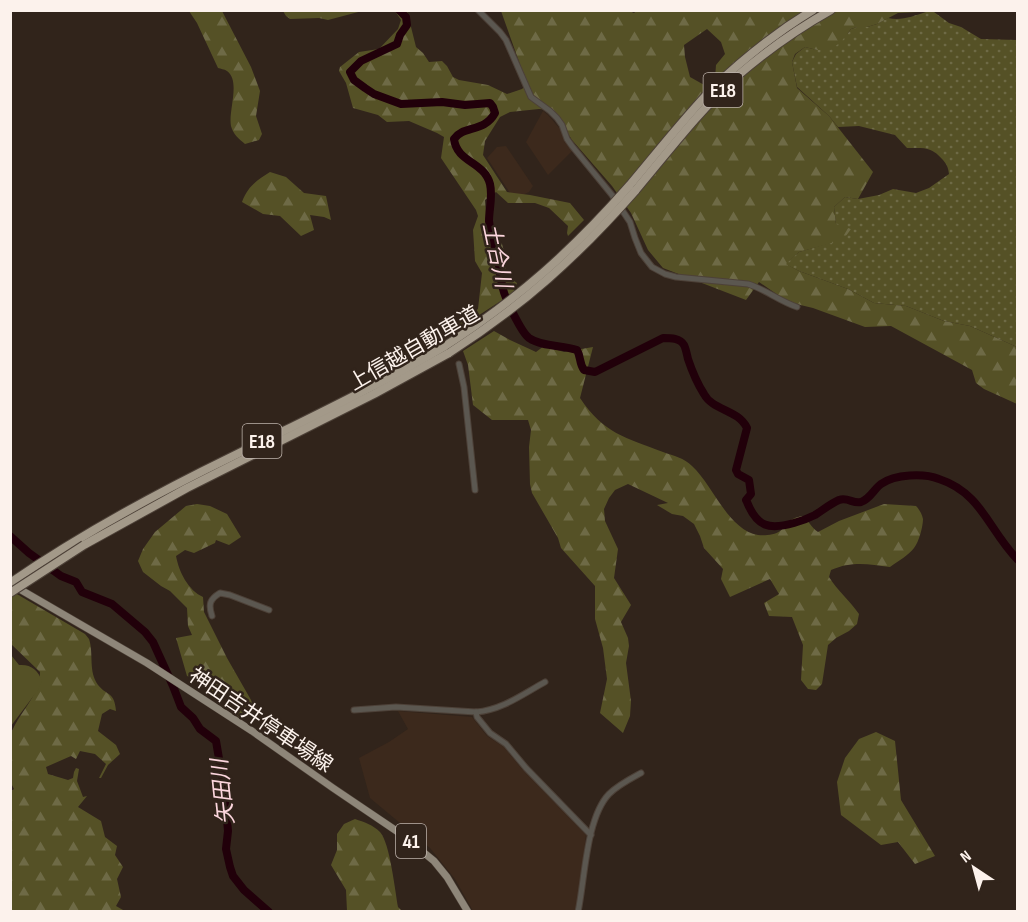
<svg xmlns="http://www.w3.org/2000/svg" width="1028" height="922" font-family="'Sofia Sans Condensed','Noto Sans JP',sans-serif">
<style>
.built{fill:#3c291c}
.grass{fill:url(#grass-dots)}
.forest{fill:url(#forest-firs);fill-rule:evenodd}
.green{fill:#555126}
.lines{fill:none;stroke-linecap:round;stroke-linejoin:round}
.river{stroke:#21000a;stroke-width:8}
.minor-casing{stroke:#4d4138;stroke-width:7}
.major-casing{stroke:#4d4138;stroke-width:8}
.highway-casing{stroke:#4d4138;stroke-width:10}
.minor{stroke:#5b5750;stroke-width:5}
.major{stroke:#8e8679;stroke-width:7}
.highway{stroke:#a39989;stroke-width:8}
.highway-bridge-casing{stroke:#4d4138;stroke-width:10;stroke-linecap:butt}
.highway-bridge{stroke:#a39989;stroke-width:8}
.labels{text-anchor:middle;stroke-width:5;stroke-linejoin:round;paint-order:stroke}
.shield{fill:#31241b;stroke:#bfb4ad;stroke-width:1.5}
.shield-label{font-size:20px;font-weight:bold;fill:#fcf2ec}
.street-label{font-size:21px;fill:#fcf2ec;stroke:#31241b}
.water-label{font-size:22px;font-style:italic;fill:#fcd6dd;stroke:#31241b}
</style>
<defs>
<pattern id="grass-dots" width="8" height="8" patternUnits="userSpaceOnUse" patternTransform="scale(1.5)"><rect width="8" height="8" fill="#555126"/><path d="M2 2h.1M6 6h.1" fill="none" stroke="#6e6a46" stroke-width="1.8" stroke-linecap="round"/></pattern>
<pattern id="forest-firs" width="22" height="20" patternUnits="userSpaceOnUse" patternTransform="scale(1.5)"><rect width="22" height="20" fill="#555126"/><path d="M5 1l3.5 6h-7zM16 11l3.5 6h-7z" fill="#6e6a46"/></pattern>
</defs>
<rect width="100%" height="100%" fill="#31241b"/>
<!-- built -->
<g class="built">
<path d="M543,111L548,115L560,129L564,141L572,151L548,175L526,142Z"/>
<path d="M506,146L533,186L529,192L514,199L487,158L497,147Z"/>
<path d="M398,711L472,717L487,736L504,747L522,769L586,835L578,901L575,911H473L455,879L430,848L370,798L359,758L389,742L408,729Z"/>
</g>
<!-- grass -->
<path class="grass" d="M926,12H934L949,23L961,27L981,39L1017,40V347L970,326L944,321L906,306L874,303L848,289L799,271L785,264L799,252L843,239L836,224L834,207L845,197L858,199L879,195L893,189L916,193L929,188L949,174C948,167 947,165 943,160C931,146 924,148 907,148L895,135L859,126L838,127L829,116L797,87L792,62L796,54L805,47L817,50L848,33L851,29L857,27H867L877,24L888,18C902,21 913,16 926,12Z"/>
<!-- forest -->
<g class="forest">
<path d="M627,10L634,13L637,10L938,11L898,13L877,24L867,27H857L851,29L841,42L830,50H817L805,47L795,54L792,62L797,88L829,116L873,172L858,199L845,197L834,207L836,224L851,229L843,240L799,252L786,264L799,271L848,289L874,303L906,306L944,321L970,326L1017,347V404L984,389L976,383L972,370L891,326L865,327L813,308L788,302L759,282L746,300L663,268L648,250L631,213L612,186L572,140L553,110L539,109L510,112L500,117L485,141L483,155L507,192L530,195L570,203L584,220L568,236L567,233L568,226L549,208L535,203H508L496,192L485,200L487,231L502,244L505,255L506,275L517,283L513,293L456,330V326L478,309L482,273L475,261L473,230L478,216L476,210L441,158L444,137L437,133L409,121L387,122L378,115L353,108L346,83L339,71L340,67L359,52L379,49L398,29L401,20L395,11H407L416,47L423,53L429,62L442,61L447,66L453,77L459,80L488,85L507,94L522,89L527,84L501,11ZM707,29L721,42L725,54L716,65L715,79L706,86L690,77L685,57L684,45Z"/>
<path d="M189,11H222L251,67L260,91L256,116L262,134L259,140L245,144C239,139 233,134 231,126C228,111 241,81 227,71C224,69 221,69 218,68L197,23Z"/>
<path d="M283,11H362L328,20L319,18L290,19L286,16Z"/>
<path d="M270,172L286,177L304,193L326,196L331,220L324,217L310,215L314,230L301,236L280,216L263,214L242,202C248,186 256,181 270,172Z"/>
<path d="M494,331L510,340L536,352L544,346L564,352L593,347L580,398C603,433 626,438 663,452C674,456 684,458 692,466C713,485 728,530 758,535C764,536 775,535 780,531C785,528 787,521 793,519C796,517 799,517 802,516C810,521 810,527 818,532L839,521L884,504L916,506C919,509 922,514 923,519C923,526 919,542 914,548C909,555 898,561 890,567C868,564 852,561 831,570L829,577C837,590 850,601 859,614L857,624L849,631L836,638L828,645L822,684L816,690L808,689L801,680L803,645L792,617L769,616L764,603L779,594L770,579L730,597L721,579L723,569L704,548L700,536L694,524L683,516L672,514L657,505L668,503L628,484L615,490L609,498L604,509L605,521L618,549L614,578L631,605L621,622L628,638L629,646L626,663L631,701L630,716L623,733L600,713L607,679L603,648L595,619V586L561,548L558,538L532,493L530,484L529,447L531,430L528,420H492L473,405L468,365L463,351Z"/>
<path d="M197,504L210,506L227,514L241,537L229,545L216,540L215,543L194,553L185,550L176,556C179,572 188,590 203,597L204,612L227,658L251,700L254,709L249,715L241,720L238,717L231,692L212,696L207,684L187,676L176,638L192,635L188,626L187,608L170,591L161,586L143,572L138,561L143,549L155,532L186,506Z"/>
<path d="M15,593L85,634L89,639C94,654 88,671 98,685C108,697 114,691 116,711L110,709L102,714L98,731L116,745L120,754L108,765L101,778H99L106,764L95,754L80,751L76,759L71,756L46,767L48,774L68,780L73,778L74,772L76,768L79,769L77,781L83,797L87,796L78,807L101,821L105,837L117,846L115,855L123,867L117,879L121,897L116,906L123,910V911H11L10,792L14,789L11,783C11,771 8,740 12,731C21,710 40,695 40,672L11,644V597Z"/>
<path d="M876,732L895,741L901,800L935,856L915,864L898,842L881,845L841,815L837,782L845,758L859,739Z"/>
<path d="M355,819C364,822 373,825 380,832C390,843 395,891 398,907L402,911H347L346,890L331,865L337,850V834L344,824Z"/>
</g>
<!-- green -->
<path class="green" d="M11,655L19,665C31,664 38,670 42,681L38,690L11,726Z"/>
<g class="lines">
<!-- river -->
<g class="river">
<path d="M399,10L406,17L407,25L400,35L397,44L361,61L350,72L354,80L365,88L374,94L401,104L442,102L465,105L490,103L493,107L495,113C484,133 463,125 454,139C457,163 484,161 490,184C493,197 489,209 489,221C490,231 494,243 496,253C499,265 500,277 503,289C505,298 521,332 529,338C542,347 562,345 577,350C581,357 579,363 584,370L595,372L663,338C671,338 680,338 684,345C686,349 687,355 688,359C692,371 697,383 704,394C713,411 738,409 747,428L736,470L738,474L749,480L751,494L746,500L747,502C757,527 769,530 794,523C801,521 809,518 815,515C823,510 830,504 839,500C848,497 853,504 861,502C870,499 874,489 881,484C895,474 924,473 939,479C982,493 989,531 1018,560"/>
<path d="M10,536L29,553L61,576L76,582L82,592L112,604L145,632L153,642L173,686L181,707L193,718L200,729L216,741L225,794L228,831L226,849L230,867L233,876L244,890L269,912"/>
</g>
<!-- minor casing -->
<g class="minor-casing">
<g id="minor">
<path d="M478,10L500,32L506,40L531,97L550,111L557,118L562,125L567,139L572,146L612,195L630,222L635,238L641,253L652,267L665,274L676,277L748,284C765,289 779,301 797,307"/>
<path d="M459,364L464,387L475,490"/>
<path d="M212,616C208,604 210,599 220,593L230,595L269,610"/>
<path d="M354,710L396,707L476,712C502,710 523,694 545,682"/>
<path d="M476,712L477,717L490,733L506,744L526,768L591,835"/>
<path d="M578,912C585,879 586,818 609,794C618,785 630,779 641,773"/>
</g>
</g>
<!-- major casing -->
<g class="major-casing">
<path id="major" d="M16,587L147,663L252,731L333,788L401,834L434,861L447,877L468,912"/>
</g>
<!-- highway casing -->
<g class="highway-casing">
<g id="highway">
<path d="M629,186C657,153 684,118 714,87C744,58 777,32 813,10"/>
<path d="M635,191C667,153 699,111 736,77C765,52 797,29 831,10"/>
<path d="M84,545L187,488L374,394L449,353"/>
<path d="M10,583C80,535 155,494 231,457C303,421 376,387 445,346"/>
</g>
</g>
<!-- minor -->
<use href="#minor" class="minor"/>
<!-- major -->
<use href="#major" class="major"/>
<!-- highway -->
<use href="#highway" class="highway"/>
<!-- highway-bridge casing -->
<g class="highway-bridge-casing">
<g id="highway-bridge">
<path d="M445,346C518,299 572,251 629,186"/>
<path d="M449,353C522,306 577,257 635,191"/>
<path d="M10,593L84,545"/>
</g>
</g>
<!-- highway-bridge -->
<use href="#highway-bridge" class="highway-bridge"/>
</g>
<g class="labels">
<!-- shield labels -->
<g class="shield">
<rect x="703.5" y="73" width="39" height="34" rx="4.5"/>
<rect x="242.5" y="424" width="39" height="34" rx="4.5"/>
<rect x="396" y="824" width="30" height="34" rx="4.5"/>
</g>
<g class="shield-label">
<text x="723" y="97">E18</text>
<text x="262" y="448">E18</text>
<text x="411" y="848">41</text>
</g>
<!-- street labels -->
<g class="street-label">
<text transform="translate(414 348) rotate(-30)" y="7">上信越自動車道</text>
<text transform="translate(261 720) rotate(34)" y="7">神田吉井停車場線</text>
</g>
<!-- water labels -->
<g class="water-label">
<text transform="translate(498 255) rotate(78)" y="8">土合川</text>
<text transform="translate(222 792) rotate(-96)" y="8">矢田川</text>
</g>
</g>
<!-- border -->
<rect width="1028" height="922" fill="none" stroke="#fcf2ec" stroke-width="24"/>
<!-- north arrow -->
<g transform="translate(974 868) rotate(324)" stroke="#31241b" stroke-width="4.5" paint-order="stroke">
<path d="M0-4.5L10 22L0 15L-10 22Z" fill="#fcf2ec"/>
<text y="-9" font-size="16" font-weight="bold" text-anchor="middle" fill="#fcf2ec">N</text>
</g>
</svg>
